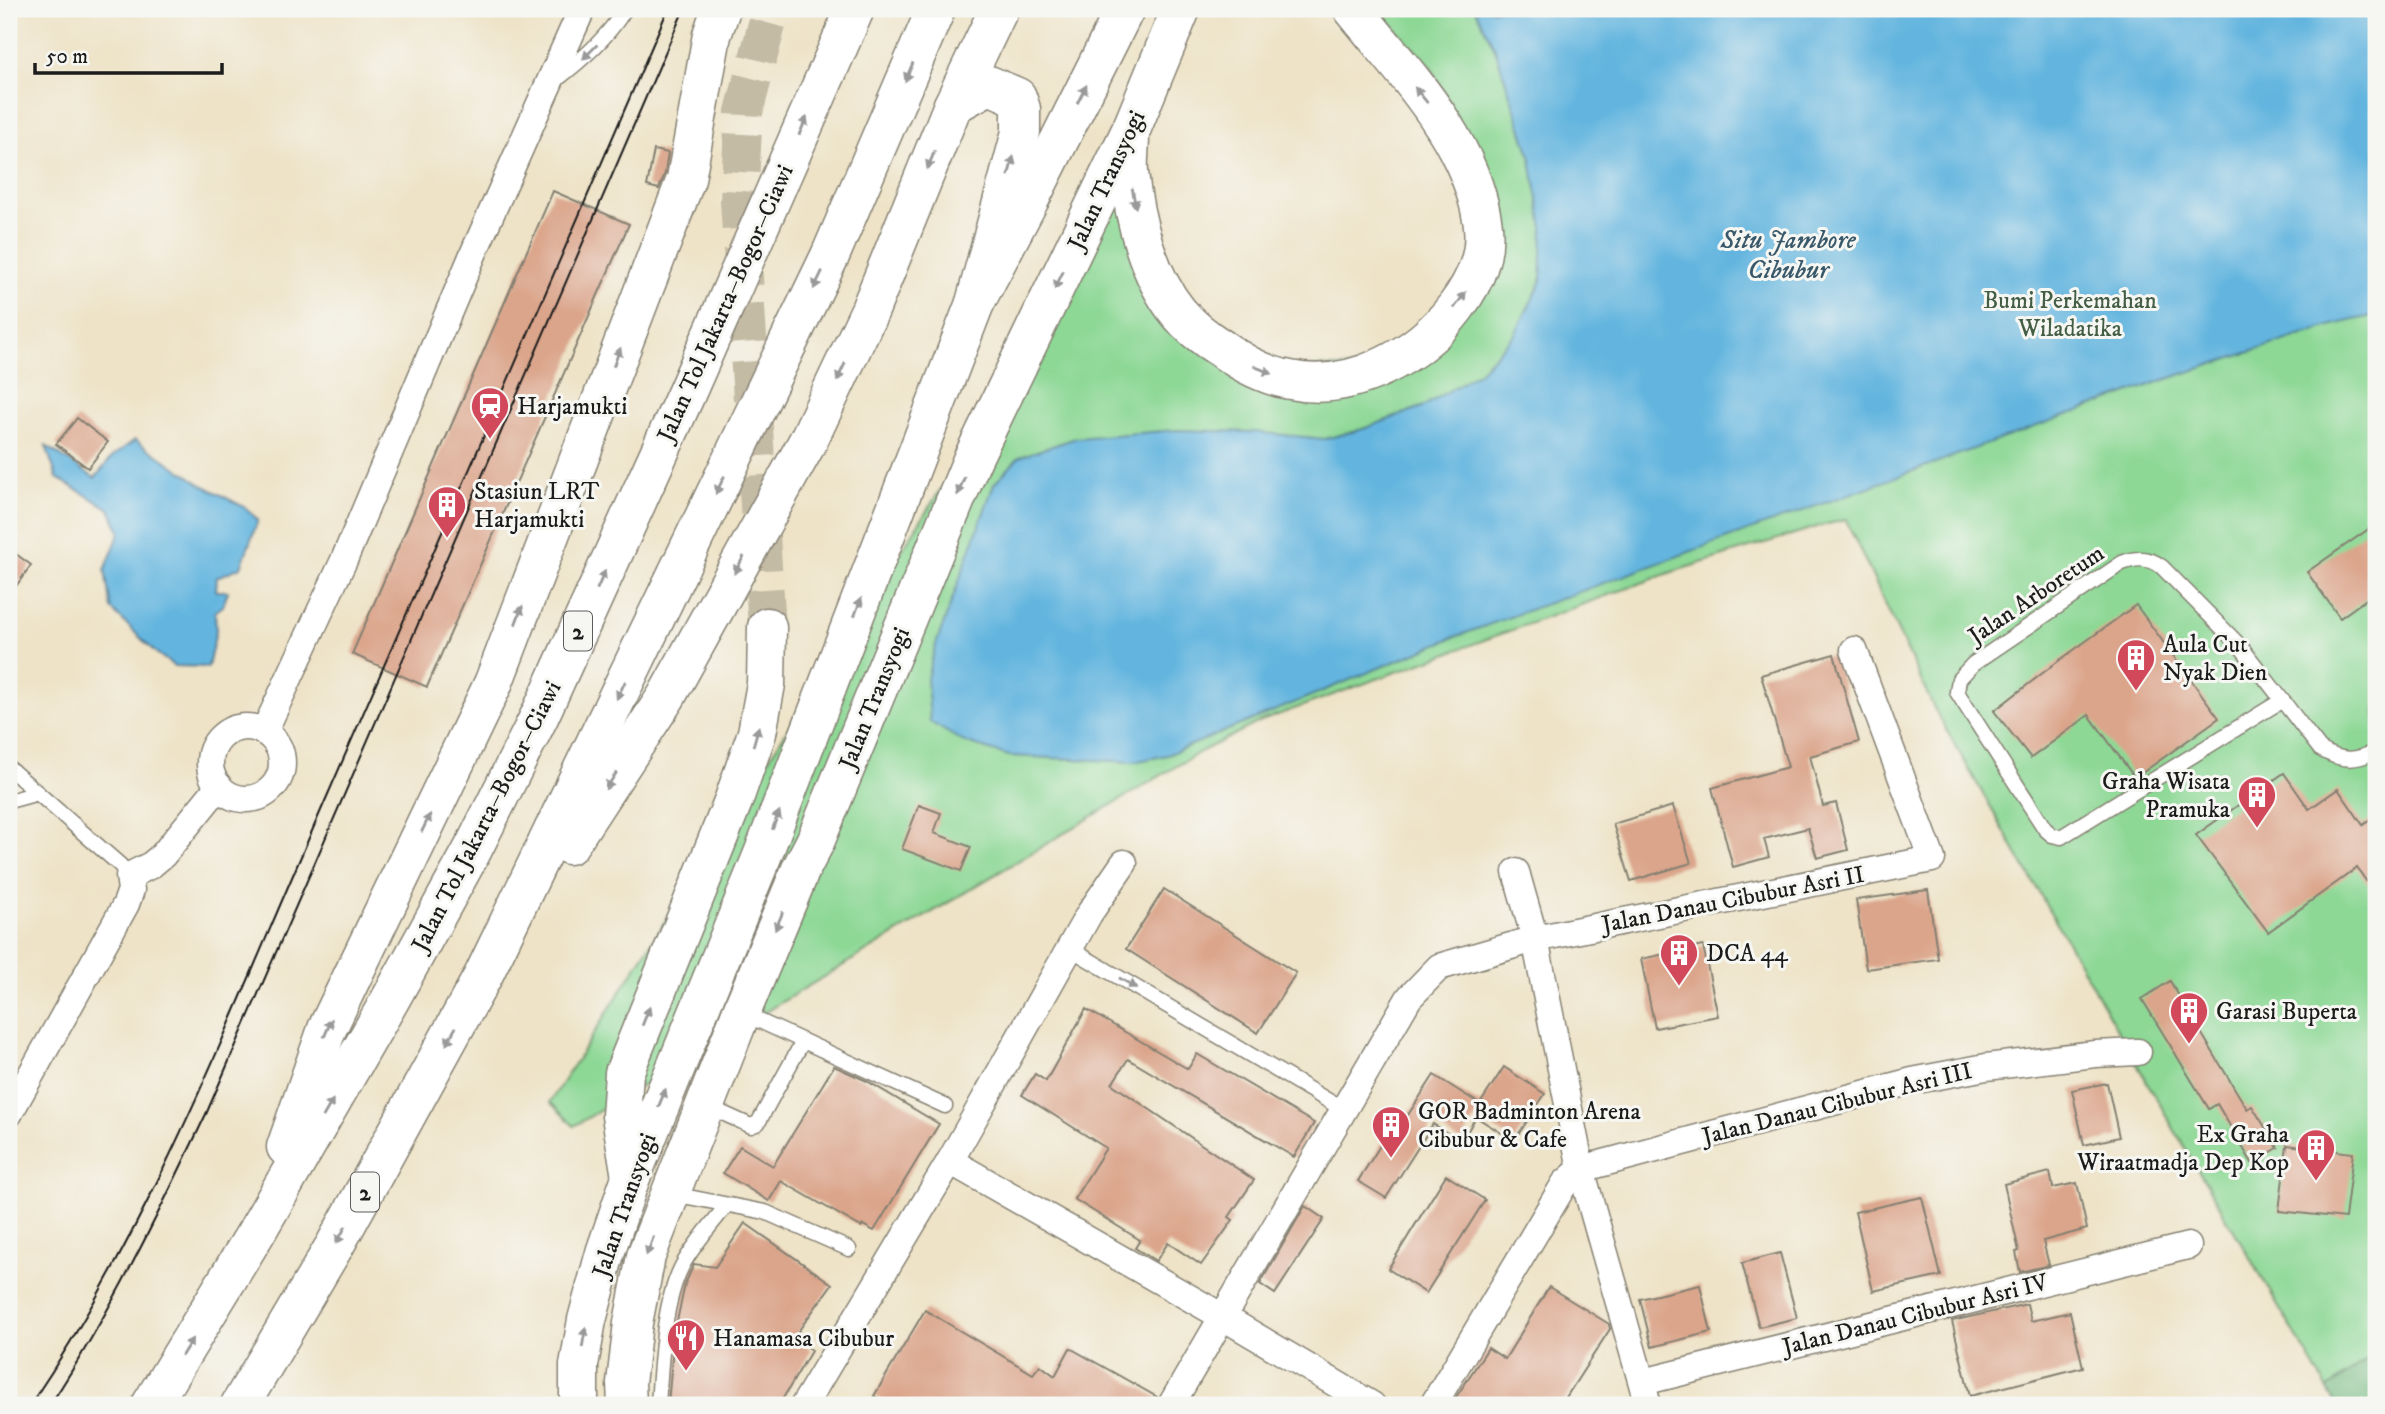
<svg xmlns="http://www.w3.org/2000/svg" width="2385" height="1414" font-family="'IM FELL DW Pica',serif">
<style>
.green{fill:#8dd895;stroke:#547a58;stroke-width:2}
.forest{fill:#72b87e;stroke:#476a4d;stroke-width:2}
.water{fill:#64b5df;stroke:#40687e;stroke-width:2}
.building{fill:#dba58b}
.lines{fill:none;stroke-linecap:round;stroke-linejoin:round}
.motorway-tunnel{stroke:#c4bba5;stroke-width:38;stroke-dasharray:38 19;stroke-linecap:butt}
.service-casing{stroke:#858072;stroke-width:17}
.minor-casing{stroke:#858072;stroke-width:29}
.trunk-casing{stroke:#858072;stroke-width:41}
.motorway-casing{stroke:#858072;stroke-width:41}
.service{stroke:#fff;stroke-width:14}
.minor{stroke:#fff;stroke-width:26}
.trunk{stroke:#fff;stroke-width:38}
.motorway{stroke:#fff;stroke-width:38}
.tram{stroke:#1c1c1c;stroke-width:2}
.oneway{fill:#999}
.labels{text-anchor:middle;stroke-width:6;stroke-linejoin:round;paint-order:stroke}
.shield{fill:#f6f6f2;stroke:#5d5d5c;stroke-width:2}
.shield-label{font-size:23px;font-weight:bold;fill:#1c1c1c}
.street-label{font-size:24px;fill:#1c1c1c;stroke:#f6f6f2}
.park-label{font-size:24px;fill:#445e46;stroke:#f6f6f2}
.poi-label{font-size:24px;fill:#1c1c1c;stroke:#f6f6f2;text-anchor:start}
.water-label{font-size:26px;font-style:italic;fill:#39596a;stroke:#f6f6f2}
</style>
<rect width="100%" height="100%" fill="#f6f6f2"/>
<filter id="ink" filterUnits="userSpaceOnUse"><feTurbulence type="fractalNoise" baseFrequency=".0143" numOctaves="2"/><feDisplacementMap in="SourceGraphic" scale="14" xChannelSelector="R" yChannelSelector="G"/><feConvolveMatrix kernelMatrix="1 2 1 2 8 2 1 2 1" color-interpolation-filters="sRGB"/></filter>
<filter id="wash" filterUnits="userSpaceOnUse"><feTurbulence type="fractalNoise" baseFrequency=".00686" numOctaves="4" result="noise"/><feDisplacementMap in="SourceGraphic" scale="28" xChannelSelector="R" yChannelSelector="G"/><feGaussianBlur stdDeviation="1.57" result="paint"/><feColorMatrix in="noise" values="0 0 0 0 0 0 0 0 0 0 0 0 0 0 0 0 0 1.4 0 .05"/><feComposite in="paint" operator="in"/></filter>
<g filter="url(#wash)">
<rect width="100%" height="100%" fill="#eee3c7"/>
<!-- green -->
<path class="green" d="M1377,9H2376V1405H2337L2175,1131L1934,708L1846,520L1823,525L1672,572L1261,721L1202,751L574,1126L550,1102L1009,382L1116,159L1125,222L1232,364L1392,369L1494,236L1499,201L1431,67Z"/>
<!-- forest -->
<path class="forest" d="M2376,1353V1405H2337L2327,1389Z"/>
<!-- water -->
<g class="water">
<path d="M1475,9H2376V315L2333,325L2164,380L1452,638L1167,755L1134,762L1009,756L964,742L930,722L927,678L935,647L994,484L1019,457L1076,438L1177,430L1254,432L1325,439L1363,429L1424,406L1479,372L1515,334L1541,282L1543,228L1530,155L1495,49Z"/>
<path d="M135,440L204,486L246,508L258,520L241,567L217,577L216,591H228L223,606L215,612L216,631L208,667L174,666L155,652L111,609L105,570L120,532L110,509L57,478L46,446L95,478L113,456Z"/>
</g>
<g id="blocks">
<!-- building -->
<g class="building">
<path d="M654,150L668,153L665,173L659,189L647,186Z"/>
<path d="M553,191L629,224L427,687L352,654Z"/>
<path d="M77,418L108,442L88,468L56,444Z"/>
<path d="M2376,524V592L2340,618L2307,572Z"/>
<path d="M9,549L31,565L9,596Z"/>
<path d="M2136,605L2219,718L2135,778L2089,715L2031,758L1994,711L2053,665Z"/>
<path d="M1834,654L1859,742L1810,756L1823,806L1836,803L1848,850L1817,858L1808,828L1764,839L1769,857L1733,867L1712,788L1788,767L1761,675Z"/>
<path d="M2284,773L2309,809L2338,789L2363,825L2376,816V895L2357,868L2268,932L2196,835Z"/>
<path d="M919,805L941,813L934,833L971,847L961,871L902,849Z"/>
<path d="M1673,806L1691,863L1631,881L1613,824Z"/>
<path d="M1164,889L1296,973L1258,1033L1126,949Z"/>
<path d="M1928,890L1938,959L1866,969L1856,900Z"/>
<path d="M1703,946L1718,1016L1655,1028L1641,959Z"/>
<path d="M2170,981L2247,1109L2252,1106L2278,1148L2252,1163L2217,1104L2209,1109L2142,999Z"/>
<path d="M1086,1009L1188,1069L1197,1054L1314,1123L1294,1157L1128,1059L1112,1084L1254,1180L1229,1217L1233,1220L1201,1265L1168,1243L1156,1261L1135,1248L1140,1240L1074,1199L1106,1148L1022,1095L1035,1074L1046,1081Z"/>
<path d="M834,1066L867,1081L939,1124L874,1231L863,1225L861,1227L781,1181L769,1201L723,1173L740,1146L773,1166Z"/>
<path d="M1504,1067L1545,1094L1514,1141L1476,1117L1461,1142L1433,1124L1386,1198L1358,1181L1396,1120L1402,1124L1434,1075L1480,1104Z"/>
<path d="M2107,1083L2119,1137L2084,1145L2072,1090Z"/>
<path d="M2287,1145L2353,1153L2345,1218L2279,1211Z"/>
<path d="M2050,1172L2053,1188L2077,1183L2087,1229L2043,1241L2049,1265L2020,1272L2016,1252L2019,1251L2004,1184Z"/>
<path d="M1446,1175L1485,1200L1426,1293L1388,1269Z"/>
<path d="M1922,1197L1941,1276L1873,1291L1855,1212Z"/>
<path d="M1305,1206L1324,1219L1275,1294L1260,1284Z"/>
<path d="M745,1223L832,1284L797,1333L811,1351L779,1405H668L674,1335L685,1284L694,1264L715,1267Z"/>
<path d="M1780,1253L1797,1318L1759,1327L1742,1263Z"/>
<path d="M1700,1285L1711,1332L1652,1347L1640,1299Z"/>
<path d="M1549,1287L1609,1324L1610,1329L1561,1405H1451L1488,1348L1505,1359Z"/>
<path d="M2027,1304L2031,1321L2070,1312L2083,1367L1970,1396L1952,1321Z"/>
<path d="M925,1310L1033,1374L1040,1365L1055,1376L1070,1348L1157,1397L1155,1405H890L874,1396Z"/>
</g>
</g>
</g>
<g filter="url(#ink)">
<use href="#blocks" fill-opacity="0" stroke="#858072" stroke-width="2"/>
<g class="lines">
<!-- motorway-tunnel -->
<path class="motorway-tunnel" d="M767,627L739,201L744,112L771,9"/>
<!-- service casing -->
<g class="service-casing">
<g id="service">
<path d="M556,80C583,59 607,38 625,9"/>
<path d="M2281,701L2061,837L2052,835L2045,829L1957,692L1959,679L1973,664L2122,563C2137,557 2150,557 2162,567L2241,647L2320,749C2340,761 2355,762 2376,751"/>
<path d="M9,768L120,865L129,876"/>
<path d="M9,801L38,793"/>
<path d="M1069,948L1344,1110"/>
<path d="M742,1013L945,1106"/>
<path d="M707,1106L751,1126L758,1123L803,1041"/>
<path d="M673,1194L765,1212L849,1249"/>
<path d="M658,1405C661,1364 663,1303 682,1266C694,1244 711,1225 727,1205"/>
</g>
</g>
<!-- minor casing -->
<g class="minor-casing">
<g id="minor">
<circle cx="246" cy="763" r="36"/>
<path d="M264,732L344,560L474,252L582,9"/>
<path d="M1516,872L1535,939L1581,1169L1648,1405"/>
<path d="M9,1114L126,904L131,890L129,876L151,865L163,855L219,786"/>
<path d="M950,1161L1223,1317L1372,1405"/>
<path d="M1643,1382L2188,1246"/>
<path d="M804,1405L950,1161L1089,914L1124,863"/>
<path d="M1171,1405L1409,998L1439,967L1535,939L1932,859L1854,650"/>
<path d="M1433,1405L1565,1183L1581,1169L1912,1081L1986,1067L2095,1054L2138,1052"/>
</g>
</g>
<!-- trunk casing -->
<g class="trunk-casing">
<g id="trunk">
<path d="M1130,136C1130,148 1128,161 1129,173C1134,219 1148,275 1178,312C1190,327 1206,339 1222,349C1242,363 1266,376 1290,380C1352,393 1419,356 1456,307C1476,280 1488,253 1482,219C1468,136 1403,72 1353,9"/>
<path d="M579,1405V1365L587,1320L605,1253L631,1177L763,854L975,303L1030,199L1125,9"/>
<path d="M627,1405L626,1383L633,1323L646,1256L741,1013L801,869L815,842L972,460L1131,130L1181,9"/>
</g>
</g>
<!-- motorway casing -->
<g class="motorway-casing">
<g id="motorway">
<path d="M953,105L989,85L1017,97L1021,109V132L975,303"/>
<path d="M569,845L666,697L808,441L870,310L953,105L999,9"/>
<path d="M286,1147L327,1029L493,684L686,179L712,35L721,9"/>
<path d="M631,1177L621,1116L624,1073L734,799L757,733L766,684L767,627"/>
<path d="M151,1405L257,1231L390,1000L472,851L540,715L686,394L855,9"/>
<path d="M240,1405L335,1245L483,976L830,256L936,9"/>
</g>
</g>
<!-- service -->
<use href="#service" class="service"/>
<!-- minor -->
<use href="#minor" class="minor"/>
<!-- trunk -->
<use href="#trunk" class="trunk"/>
<!-- motorway -->
<use href="#motorway" class="motorway"/>
<!-- tram -->
<g class="tram">
<path d="M30,1405C150,1228 227,1026 312,831C431,557 551,284 668,9"/>
<path d="M50,1405C111,1312 159,1213 207,1112L684,9"/>
</g>
</g>
<!-- one-way arrows -->
<defs><path id="oneway-solid" d="M-6-.8H1V-3.2L6.5 0L1 3.2V.8H-6Z" transform="scale(1.75)"/></defs>
<g class="oneway">
<use href="#oneway-solid" transform="translate(590 52) rotate(135)"/>
<use href="#oneway-solid" transform="translate(909 72) rotate(113)"/>
<use href="#oneway-solid" transform="translate(1082 94) rotate(-63)"/>
<use href="#oneway-solid" transform="translate(1421 95) rotate(-129)"/>
<use href="#oneway-solid" transform="translate(803 126) rotate(-66)"/>
<use href="#oneway-solid" transform="translate(931 160) rotate(112)"/>
<use href="#oneway-solid" transform="translate(1011 166) rotate(-75)"/>
<use href="#oneway-solid" transform="translate(1134 198) rotate(80)"/>
<use href="#oneway-solid" transform="translate(818 280) rotate(116)"/>
<use href="#oneway-solid" transform="translate(1059 280) rotate(116)"/>
<use href="#oneway-solid" transform="translate(1460 300) rotate(-54)"/>
<use href="#oneway-solid" transform="translate(617 357) rotate(-69)"/>
<use href="#oneway-solid" transform="translate(1263 370) rotate(22)"/>
<use href="#oneway-solid" transform="translate(841 372) rotate(115)"/>
<use href="#oneway-solid" transform="translate(720 485) rotate(116)"/>
<use href="#oneway-solid" transform="translate(961 486) rotate(112)"/>
<use href="#oneway-solid" transform="translate(739 565) rotate(119)"/>
<use href="#oneway-solid" transform="translate(601 580) rotate(-66)"/>
<use href="#oneway-solid" transform="translate(858 607) rotate(-69)"/>
<use href="#oneway-solid" transform="translate(519 615) rotate(-69)"/>
<use href="#oneway-solid" transform="translate(621 690) rotate(116)"/>
<use href="#oneway-solid" transform="translate(756 736) rotate(-74)"/>
<use href="#oneway-solid" transform="translate(611 781) rotate(123)"/>
<use href="#oneway-solid" transform="translate(776 820) rotate(-69)"/>
<use href="#oneway-solid" transform="translate(426 823) rotate(-64)"/>
<use href="#oneway-solid" transform="translate(779 921) rotate(113)"/>
<use href="#oneway-solid" transform="translate(1128 983) rotate(30)"/>
<use href="#oneway-solid" transform="translate(646 1016) rotate(-68)"/>
<use href="#oneway-solid" transform="translate(328 1028) rotate(-67)"/>
<use href="#oneway-solid" transform="translate(451 1036) rotate(119)"/>
<use href="#oneway-solid" transform="translate(662 1098) rotate(-68)"/>
<use href="#oneway-solid" transform="translate(328 1108) rotate(-60)"/>
<use href="#oneway-solid" transform="translate(341 1235) rotate(119)"/>
<use href="#oneway-solid" transform="translate(650 1246) rotate(111)"/>
<use href="#oneway-solid" transform="translate(584 1337) rotate(-80)"/>
<use href="#oneway-solid" transform="translate(187 1347) rotate(-58)"/>
</g>
</g>
<!-- icons -->
<defs>
<g id="station-pin" transform="scale(2.0125)"><path d="M0 17L-7.5 6A9.5 9.5 0 1 1 7.5 6Z" fill="#d1495b" stroke="#f6f6f2"/><path d="M-3-6H3Q5-6 5-4V2Q5 4 3 4L4.5 6H3L1.5 4h-3L-3 6H-4.5L-3 4Q-5 4-5 2V-4Q-5-6-3-6ZM-3.5-4v3h7v-3ZM-3.5 1v1.5H-2V1ZM2 1v1.5H3.5V1Z" fill="#fff"/></g>
<g id="building-pin" transform="scale(2.0125)"><path d="M0 17L-7.5 6A9.5 9.5 0 1 1 7.5 6Z" fill="#d1495b" stroke="#f6f6f2"/><path d="M-4-6H4V6H1V3H-1V6H-4ZM-2.5-4.3h1.7v1.8h-1.7ZM.8-4.3h1.7v1.8H.8ZM-2.5-1h1.7V.8h-1.7ZM.8-1h1.7V.8H.8Z" fill="#fff"/></g>
<g id="restaurant-pin" transform="scale(2.0125)"><path d="M0 17L-7.5 6A9.5 9.5 0 1 1 7.5 6Z" fill="#d1495b" stroke="#f6f6f2"/><path d="M-5-6h1v4h1v-4h1v4h1v-4h1v5L-1.5 .5V6h-2V.5L-5-1ZM5-6V6H3V1.5H1.5Q1.5-4 5-6Z" fill="#fff"/></g>
</defs>
<g fill-rule="evenodd">
<use href="#station-pin" x="490" y="406"/>
<use href="#building-pin" x="447" y="505"/>
<use href="#building-pin" x="2136" y="658"/>
<use href="#building-pin" x="2257" y="795"/>
<use href="#building-pin" x="1679" y="953"/>
<use href="#building-pin" x="2189" y="1011"/>
<use href="#building-pin" x="1391" y="1125"/>
<use href="#building-pin" x="2316" y="1148"/>
<use href="#restaurant-pin" x="686" y="1338"/>
</g>
<g class="labels">
<!-- shield labels -->
<g class="shield">
<rect x="564" y="611.5" width="28" height="39" rx="5"/>
<rect x="351" y="1172.5" width="28" height="39" rx="5"/>
</g>
<g class="shield-label">
<text x="578" y="639">2</text>
<text x="365" y="1200">2</text>
</g>
<!-- street labels -->
<g class="street-label">
<text transform="translate(1106 180) rotate(-65)" y="8">Jalan Transyogi</text>
<text transform="translate(725 303) rotate(-66)" y="8">Jalan Tol Jakarta–Bogor–Ciawi</text>
<text transform="translate(2036 594) rotate(-34)" y="8">Jalan Arboretum</text>
<text transform="translate(874 698) rotate(-68)" y="8">Jalan Transyogi</text>
<text transform="translate(486 816) rotate(-63)" y="8">Jalan Tol Jakarta–Bogor–Ciawi</text>
<text transform="translate(1733 899) rotate(-11)" y="8">Jalan Danau Cibubur Asri II</text>
<text transform="translate(1837 1103) rotate(-14)" y="8">Jalan Danau Cibubur Asri III</text>
<text transform="translate(624 1205) rotate(-71)" y="8">Jalan Transyogi</text>
<text transform="translate(1915 1314) rotate(-14)" y="8">Jalan Danau Cibubur Asri IV</text>
</g>
<!-- park labels -->
<g class="park-label">
<text x="2070" y="308">Bumi Perkemahan<tspan x="2070" dy="28">Wiladatika</tspan></text>
</g>
<!-- poi labels -->
<g class="poi-label">
<text x="517" y="414">Harjamukti</text>
<text x="474" y="499">Stasiun LRT<tspan x="474" dy="28">Harjamukti</tspan></text>
<text x="2163" y="652">Aula Cut<tspan x="2163" dy="28">Nyak Dien</tspan></text>
<text x="2230" y="789" text-anchor="end">Graha Wisata<tspan x="2230" dy="28">Pramuka</tspan></text>
<text x="1706" y="961">DCA 44</text>
<text x="2216" y="1019">Garasi Buperta</text>
<text x="1418" y="1119">GOR Badminton Arena<tspan x="1418" dy="28">Cibubur &amp; Cafe</tspan></text>
<text x="2289" y="1142" text-anchor="end">Ex Graha<tspan x="2289" dy="28">Wiraatmadja Dep Kop</tspan></text>
<text x="713" y="1346">Hanamasa Cibubur</text>
</g>
<!-- water labels -->
<g class="water-label">
<text x="1788" y="248">Situ Jambore<tspan x="1788" dy="30">Cibubur</tspan></text>
</g>
</g>
<!-- margin -->
<rect width="2385" height="1414" fill="none" stroke="#f6f6f2" stroke-width="35"/>
<!-- scale -->
<path d="M35 63v10h187v-10" fill="none" stroke="#1c1c1c" stroke-width="3.5"/>
<text x="46" y="63" font-size="21" fill="#1c1c1c" stroke="#f6f6f2" stroke-width="5" paint-order="stroke">50 m</text>
</svg>
